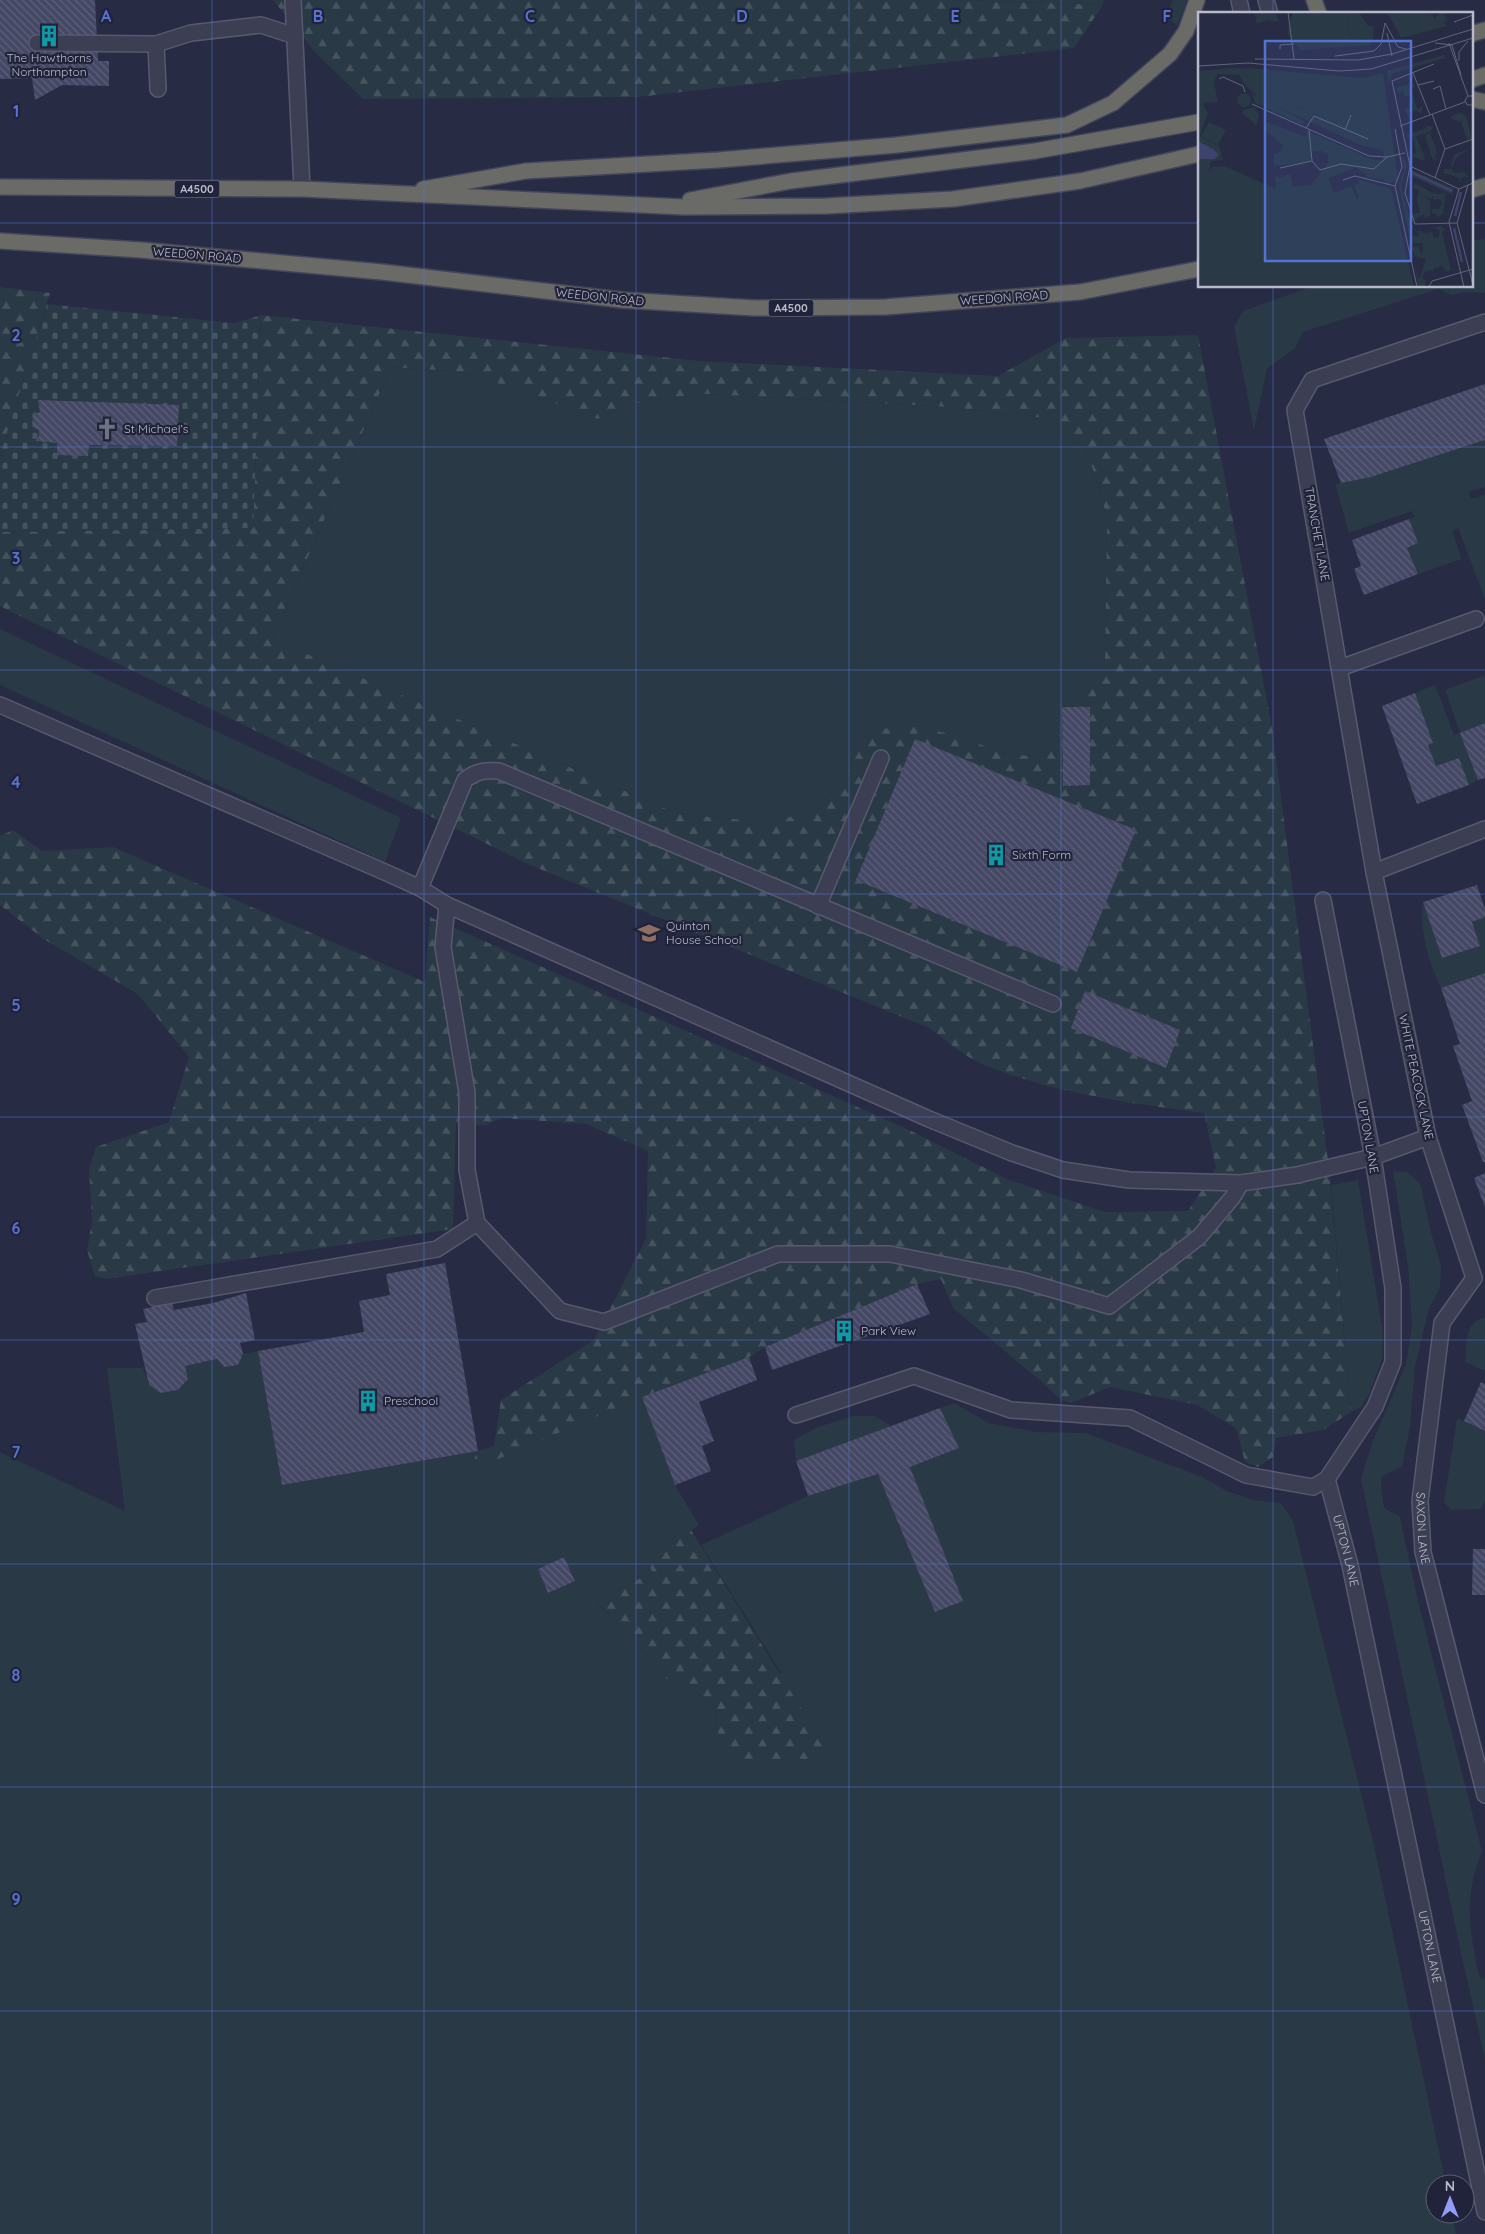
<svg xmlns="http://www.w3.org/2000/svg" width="1485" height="2234" font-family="Quicksand,sans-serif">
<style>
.green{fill:#293945;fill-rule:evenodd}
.forest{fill:url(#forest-firs);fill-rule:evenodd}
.cemetery{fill:url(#cemetery-stones)}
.building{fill:url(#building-back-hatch)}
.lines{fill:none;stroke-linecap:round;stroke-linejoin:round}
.service-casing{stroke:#57596e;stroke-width:18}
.minor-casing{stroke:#57596e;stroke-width:18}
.trunk-casing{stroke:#43465b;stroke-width:18}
.service{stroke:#3c3f53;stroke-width:15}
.minor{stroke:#3c3f53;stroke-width:15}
.trunk{stroke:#6a6a66;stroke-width:15}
.grid{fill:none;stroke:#5474d4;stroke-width:1;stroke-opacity:0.55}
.labels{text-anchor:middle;stroke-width:4.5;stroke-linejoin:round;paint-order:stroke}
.shield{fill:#202339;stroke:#8b8da1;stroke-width:1}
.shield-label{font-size:11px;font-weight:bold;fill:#b9bbcd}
.poi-label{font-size:12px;fill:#b9bbcd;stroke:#202339;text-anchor:start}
.street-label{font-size:12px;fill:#b9bbcd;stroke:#202339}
.inset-river{fill:none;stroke:#3d436c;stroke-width:2.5}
.inset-road{fill:none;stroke:#61657b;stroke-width:1}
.view{fill:#5474d4;fill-opacity:0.15;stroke:#5474d4;stroke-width:2.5}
.inset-edge{fill:none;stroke:#b9bbcd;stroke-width:2.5}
.grid-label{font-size:16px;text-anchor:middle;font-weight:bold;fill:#5474d4;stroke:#202339;stroke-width:4.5;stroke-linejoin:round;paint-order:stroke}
</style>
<defs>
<pattern id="forest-firs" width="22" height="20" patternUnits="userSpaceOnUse" patternTransform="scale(1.25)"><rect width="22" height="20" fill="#293945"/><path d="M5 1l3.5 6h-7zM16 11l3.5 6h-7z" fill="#46545f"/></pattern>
<pattern id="cemetery-stones" width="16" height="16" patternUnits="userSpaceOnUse" patternTransform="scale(1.25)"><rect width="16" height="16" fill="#293945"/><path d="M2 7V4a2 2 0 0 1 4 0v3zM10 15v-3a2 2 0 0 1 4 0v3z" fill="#46545f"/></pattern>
<pattern id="building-back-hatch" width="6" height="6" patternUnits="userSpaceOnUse" patternTransform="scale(1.25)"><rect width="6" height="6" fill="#444864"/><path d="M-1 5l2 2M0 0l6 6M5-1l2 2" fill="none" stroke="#5d6079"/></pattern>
</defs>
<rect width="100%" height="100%" fill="#272b44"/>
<!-- green -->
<g class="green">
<path d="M958,0H1104L1103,5Z"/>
<path d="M1173,0H1187L1177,26L1166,16Z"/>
<path d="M1485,239V293L1467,292L1452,295L1438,289L1303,332L1295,348L1267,369L1254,430L1234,327L1243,311L1313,286H1471V240Z"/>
<path d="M391,367L455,371L524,391L597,418L644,401L707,394L950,407L1045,418L1087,450L1107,517L1105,660L1071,725L1047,757L1007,754L952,734L864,742L843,780L814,811L768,822L678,814L272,639Z"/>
<path d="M1485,440V487L1469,492L1471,499L1485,494V599L1458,528L1452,531L1462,559L1418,574L1407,548L1418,543L1409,519L1415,517L1412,511L1349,533L1335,484L1371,477Z"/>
<path d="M0,629L401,818L385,862L0,685Z"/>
<path d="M1485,675V723L1461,733L1478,780L1469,785L1459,758L1436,766L1428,745L1433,743L1415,693L1435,685L1454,735L1460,733L1445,690Z"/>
<path d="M1423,902L1442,958L1480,946L1472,922L1485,917V973L1441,988C1429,963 1419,930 1423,902Z"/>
<path d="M1393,1171L1407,1172L1420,1183L1431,1233L1441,1265L1440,1288L1429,1308L1415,1367L1410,1427L1402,1467L1382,1476L1381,1487L1384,1508L1400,1517L1418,1601L1482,1851C1463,1901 1469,1928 1480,1979L1485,1978V2059L1462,1958L1361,1479L1372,1443L1406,1364L1412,1325L1408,1266Z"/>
<path d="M1358,1180L1383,1333L1382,1360L1369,1394L1361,1407L1351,1412L1331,1185Z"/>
<path d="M1485,1317V1371L1465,1362C1467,1344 1464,1322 1485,1317Z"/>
<path d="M258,1351L282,1485L478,1451L469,1471L642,1397L675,1485L699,1525L647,1560L652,1572L596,1602L634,1640L667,1679L714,1701L719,1741L781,1673L701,1545L808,1496L878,1474L935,1611L963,1601L910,1467L959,1448L940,1408L954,1403L989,1423L1037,1432L1086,1433L1202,1477L1225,1490L1253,1500L1281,1503L1293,1521L1375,1850L1446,2184H1435V2214H1452L1456,2234H0V1452L125,1511L107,1368H143L149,1385L160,1393L178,1390L188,1379L185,1366L217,1359L224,1367L238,1365L243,1354ZM564,1557L575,1580L548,1593L538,1569Z"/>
<path d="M853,1416H874L892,1426L796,1461L794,1440L818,1427Z"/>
<path d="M1457,1418L1485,1431V1501L1481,1509L1451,1510L1444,1502Z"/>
</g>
<!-- forest -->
<g class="forest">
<path d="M273,0H958L1103,5L1074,48L638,97L363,99L314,51Z"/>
<path d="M0,287L50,293L0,456Z"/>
<path d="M261,315L700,361L998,376L1066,338L1198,335L1272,728L1329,1168L1351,1412L1323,1430L1276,1438L1273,1457L1258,1467L1245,1462L1236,1428L1197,1405L1110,1387L1071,1403L1061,1400L1042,1382L953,1308L941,1279L917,1284L765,1347L749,1357L642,1397L468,1472L478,1451L494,1446L501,1400L594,1340L646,1239L648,1151L586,1124L501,1118L487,1125L456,1124L453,1229L106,1279L95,1276L87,1250L92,1221L89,1169L96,1147L169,1122L189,1057L138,994L45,940L0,905V836L13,830L42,851L113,847L425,982L430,917L907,1129L1009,1180L1105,1212L1188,1211L1216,1168L1204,1113C1128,1103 1050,1093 980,1063C962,1055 945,1039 929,1028L530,865L0,606V532L253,528ZM391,367L455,371L524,391L597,419L644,401L707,394L950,407L1045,418L1087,450L1107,517L1105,660L1071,725L1046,757L1007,754L952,734L898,724L875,733L864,742L843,780L814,811L768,822L678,814L272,639Z"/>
<path d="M691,1530L823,1744L804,1764H751L719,1741L714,1701L667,1679L634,1640L596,1602L652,1572L647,1560Z"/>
</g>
<!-- cemetery -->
<path class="cemetery" d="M47,304L235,323L261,315L253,528L0,532V456Z"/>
<!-- building -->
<g class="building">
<path d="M0,0H95L98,61H109V86L62,85L35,100L32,78L0,79Z"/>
<path d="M1485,384V440L1371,477L1341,483L1324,439Z"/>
<path d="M38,400L179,405L177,446L89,445L88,456L57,455V443L36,441L37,438L39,437V430L32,427L33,415L40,412Z"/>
<path d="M1409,519L1418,543L1407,548L1418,574L1364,595L1354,569L1361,566L1352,540Z"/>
<path d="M1415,693L1433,743L1428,745L1436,766L1459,758L1469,785L1417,804L1382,706Z"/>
<path d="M1062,707H1090V785L1063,786Z"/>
<path d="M1485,723V778L1478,780L1460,733Z"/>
<path d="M915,739L1136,830L1077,972L856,880Z"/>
<path d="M1477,885L1485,909V917L1472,922L1480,946L1442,958L1423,902Z"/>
<path d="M1485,973V1162H1483L1462,1105L1472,1101L1453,1046L1460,1044L1441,988Z"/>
<path d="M1085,991L1180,1030L1166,1068L1071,1028Z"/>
<path d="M1485,1173V1207L1474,1178Z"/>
<path d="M445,1263L478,1451L282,1485L258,1351L364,1332L359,1301L390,1295L386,1274Z"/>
<path d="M917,1284L930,1314L772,1370L765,1347Z"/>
<path d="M246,1293L255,1340L240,1343L243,1354L238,1365L224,1367L217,1359L185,1366L188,1379L178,1390L160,1393L149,1385L135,1324L147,1322L143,1309L172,1303L174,1310L213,1303Z"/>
<path d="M749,1357L757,1380L699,1402L714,1441L702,1446L711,1471L675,1485L642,1397Z"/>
<path d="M1481,1382L1485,1384V1431L1464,1421Z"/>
<path d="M940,1408L959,1448L910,1467L963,1601L935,1612L878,1474L808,1496L796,1461Z"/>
<path d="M1473,1549H1485V1595H1472Z"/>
<path d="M564,1557L575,1581L548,1593L538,1569Z"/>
</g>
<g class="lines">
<!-- service casing -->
<g class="service-casing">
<g id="service">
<path d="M293,0L302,189"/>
<path d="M37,43L156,44"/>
<path d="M158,89L156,44L191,33L261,25L295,36"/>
<path d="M1340,668L1476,619"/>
<path d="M0,705L387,873L420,888L447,905L929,1119L1012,1153L1063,1170L1129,1180L1241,1183L1297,1175L1373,1157L1428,1137"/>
<path d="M420,888L465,780C476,771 485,770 499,771L1053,1004"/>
<path d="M447,905L443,947L467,1093V1170L477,1223L560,1311L604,1322L778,1254H890L1021,1280L1109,1306L1199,1237L1232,1198L1241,1183"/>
<path d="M818,906L881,758"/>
<path d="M155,1298L437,1249L477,1223"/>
<path d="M796,1415L914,1376L1011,1410L1130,1418L1246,1475L1313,1487L1327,1479L1375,1407L1393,1362V1288L1373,1157L1323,900"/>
<path id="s1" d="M1327,1479L1350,1565L1485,2212"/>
</g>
</g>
<!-- minor casing -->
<g class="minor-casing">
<g id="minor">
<path d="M1239,0L1242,14"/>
<path d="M1266,0L1270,14"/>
<path d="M1374,872L1485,829"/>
<path d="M1474,1278L1428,1137L1374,872L1295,410L1312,380L1485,322"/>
<path id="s2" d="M1474,1278L1442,1323L1420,1501L1423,1552L1485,1795"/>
</g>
</g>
<!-- trunk casing -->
<g class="trunk-casing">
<g id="trunk">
<path d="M1314,0L1319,14"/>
<path d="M1471,34L1485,30"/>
<path d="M1471,80L1485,75"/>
<path d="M1471,99L1485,102"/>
<path d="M0,187L302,189L684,207L826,206L953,199L1080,181L1199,154"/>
<path d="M423,189L526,171L718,160L897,145L1067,125L1113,103L1170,54L1186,31L1197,0"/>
<path d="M1471,190L1485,186"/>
<path d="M690,200L791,181L1035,151L1199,122"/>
<path d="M0,241L141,250L382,272L622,300L755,308L885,307L1080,292L1199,269"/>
</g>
</g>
<!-- service -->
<use href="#service" class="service"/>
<!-- minor -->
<use href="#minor" class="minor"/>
<!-- trunk -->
<use href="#trunk" class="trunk"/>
</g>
<!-- grid -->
<path class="grid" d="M212,0V2234M424,0V2234M636,0V2234M849,0V2234M1061,0V2234M1273,0V14M0,223H1199M1471,223H1485M1273,286V2234M0,447H1485M0,670H1485M0,894H1485M0,1117H1485M0,1340H1485M0,1564H1485M0,1787H1485M0,2011H1485"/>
<!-- icons -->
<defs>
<g id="building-bare" transform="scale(1.725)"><path d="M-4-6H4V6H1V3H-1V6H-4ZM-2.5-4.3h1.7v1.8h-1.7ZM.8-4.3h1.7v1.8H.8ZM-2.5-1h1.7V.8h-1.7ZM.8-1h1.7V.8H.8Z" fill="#0f9aa8" stroke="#202339" stroke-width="2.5" paint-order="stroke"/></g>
<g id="church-bare" transform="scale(1.725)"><path d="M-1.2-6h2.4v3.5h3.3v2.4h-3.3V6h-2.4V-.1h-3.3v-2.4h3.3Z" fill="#6b7280" stroke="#202339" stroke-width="2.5" paint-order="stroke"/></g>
<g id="school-bare" transform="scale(1.725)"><path d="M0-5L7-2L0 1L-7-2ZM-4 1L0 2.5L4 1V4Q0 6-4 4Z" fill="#8d6e63" stroke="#202339" stroke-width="2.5" paint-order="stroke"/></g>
</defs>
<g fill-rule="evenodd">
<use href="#building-bare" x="49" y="36"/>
<use href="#church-bare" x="107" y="429"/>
<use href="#building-bare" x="996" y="855"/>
<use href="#school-bare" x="649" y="933"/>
<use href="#building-bare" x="844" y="1331"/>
<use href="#building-bare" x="368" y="1401"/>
</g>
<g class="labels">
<!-- shield labels -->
<g class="shield">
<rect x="174.5" y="180.5" width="45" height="17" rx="4"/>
<rect x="768.5" y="299.5" width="45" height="17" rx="4"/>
</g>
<g class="shield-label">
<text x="197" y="193">A4500</text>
<text x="791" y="312">A4500</text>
</g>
<!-- poi labels -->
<g class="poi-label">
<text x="49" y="62" text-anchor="middle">The Hawthorns<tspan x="49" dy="14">Northampton</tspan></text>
<text x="124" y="433">St Michael’s</text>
<text x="1012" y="859">Sixth Form</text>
<text x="666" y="930">Quinton<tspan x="666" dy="14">House School</tspan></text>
<text x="861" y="1335">Park View</text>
<text x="384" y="1405">Preschool</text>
</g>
<!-- street labels -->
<g class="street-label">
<text transform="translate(197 255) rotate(5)" y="4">WEEDON ROAD</text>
<text transform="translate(600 297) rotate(6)" y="4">WEEDON ROAD</text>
<text transform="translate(1004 298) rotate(-4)" y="4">WEEDON ROAD</text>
<text transform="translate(1317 534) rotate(80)" y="4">TRANCHET LANE</text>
<text transform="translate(1416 1077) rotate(78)" y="4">WHITE PEACOCK LANE</text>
<text transform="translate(1368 1137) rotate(80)" y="4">UPTON LANE</text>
<text dy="4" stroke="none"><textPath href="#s2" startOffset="262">SAXON LANE</textPath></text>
<text dy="4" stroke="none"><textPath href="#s1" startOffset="74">UPTON LANE</textPath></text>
<text dy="4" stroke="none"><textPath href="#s1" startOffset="479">UPTON LANE</textPath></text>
</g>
</g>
<!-- overview -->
<g transform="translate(1198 12)">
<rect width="275" height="275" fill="#272b44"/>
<path d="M56,0L78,2L81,10L69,8L59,12ZM148,0H161L170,14H176L175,29L153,26ZM189,0H231L237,6L242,0H254L246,3L250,9L245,10L249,14L203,26ZM246,43L248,46L195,61L190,71L189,59ZM105,65L125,70H170L176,79L175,94L170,103L160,101L147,108L133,109L93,91ZM216,71L217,75L213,77L219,97L225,95L223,102L218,98L211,101V106L206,97L215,94L211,83L206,85L205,79L200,81L198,76ZM54,81L106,109L105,113L57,91ZM39 88a7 7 0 1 1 14 0a7 7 0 1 1-14 0ZM262,100L268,104L274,126L269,128L263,110L254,107L253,104ZM11,110L28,118L20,133L3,124ZM227,113L235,115L232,120L218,124L227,146L225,149L213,144L218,141L216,129L214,124L209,126L207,117L209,123L212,122V116L215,121L228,116ZM232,121L239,140L237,145L240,149L234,146L228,127L227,123ZM271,138L259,145L253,158L258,161L267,160L271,167L268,164L263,166V170L259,165L246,161L245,157H252L256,142ZM204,144L209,153L203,175L213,211L212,223L221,224L220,218L228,222L227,216L229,222L234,219L236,226L240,225L242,219L237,215L243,214L248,218L244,219L253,258L248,260L244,254L235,257V261L233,258L227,260L224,266L228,268L227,275H220L217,255L221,267L228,247L216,244L214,235L220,234L224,244L225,231H213L201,174L206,159ZM26,154L78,177L77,163L82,166L92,162L95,175L114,173L130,166L135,179L126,186L132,194L148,200L136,181L153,174L159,187L161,186L156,173L161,171L159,167L193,177L216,275H0L1,158L4,155L11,159L14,155ZM213,158L256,176L255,183L211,163ZM217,171L237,182L248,181L245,201L248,203L244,202L240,206L237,201L234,202L233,197H241L244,191L242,187L235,188V183L233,187L226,184L232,189V204L227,206L226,202L217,208L215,202L222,200L219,188L221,178L215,176Z" fill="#293945"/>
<path d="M95,0H148L153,26L175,29L172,33L102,38L89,22ZM35,56L72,57L67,81L91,80L92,60L165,66L185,61L200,168L189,173L185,167L171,166L159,155L113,173L130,151V142L124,139H115L111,150L76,154V142L83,139L85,133L65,117L68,110L108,125L109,119L175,148H184L186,143L185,138L163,133L63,87L48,74L41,63L23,62L19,63L16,70L20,90L4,91L10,101L2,124L21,134L25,148L13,149L11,159L4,156L0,164V59ZM105,65L125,70H170L176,79L175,94L170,103L155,100L147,108L133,109L94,92ZM57,95L61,103L58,113L44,101L45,98ZM135,179L148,200L146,202L137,200L125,186Z" fill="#293945" fill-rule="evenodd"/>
<path d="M71,58L92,60V81H66Z" fill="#293945"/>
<path d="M0,129L15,137L21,143L16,147H0Z" fill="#3d436c"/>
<path class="inset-river" d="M215,161L254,179M257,204L263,180M256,216L264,250"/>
<path class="inset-road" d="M90,0L96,47M256,10L275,3M187,11L200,35L208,37M189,21L194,44M237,31L254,33L263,63M251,31L270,84M82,37V33L96,32M137,44L176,39L183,32L187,11M57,47L160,48L194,42L275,17M261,49V40L270,29M0,54L50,51L141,59L173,57L275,26M215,61L232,103M21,67L25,65L45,74L47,80M220,73L236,69M235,77L242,74L248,97M275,84H270L267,88L269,93H275M54,92L171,144L189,145L207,141M234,102L247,137L275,127M202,114L267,90M108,116L116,104L170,127M197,117L204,155L197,174L219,275M111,118L114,149L122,158L143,152L176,157L189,145M147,118L153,103M212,154L194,69L236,52M212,154L207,181L217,212L259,211M212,154L261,177M82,156L114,149M237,166L247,137M145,168L157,164L197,174M270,173L259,211L275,273M261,177L251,210L266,275M261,177L275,171M231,275L234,269L275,257"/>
<path class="view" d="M67,29H213V249H67Z"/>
<rect width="275" height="275" class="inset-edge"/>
</g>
<g class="grid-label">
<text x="106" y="22">A</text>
<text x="318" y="22">B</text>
<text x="530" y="22">C</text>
<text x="742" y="22">D</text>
<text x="955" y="22">E</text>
<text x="1167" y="22">F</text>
<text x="16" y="117">1</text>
<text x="16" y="341">2</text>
<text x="16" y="564">3</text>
<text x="16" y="788">4</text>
<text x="16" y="1011">5</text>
<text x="16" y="1234">6</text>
<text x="16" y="1458">7</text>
<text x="16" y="1681">8</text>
<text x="16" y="1905">9</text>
</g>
<!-- north arrow -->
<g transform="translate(1450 2199)"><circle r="24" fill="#202339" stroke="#5d6074"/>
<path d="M0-4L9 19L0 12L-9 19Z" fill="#929cf9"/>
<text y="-8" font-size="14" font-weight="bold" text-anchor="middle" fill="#b9bbcd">N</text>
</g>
</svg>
